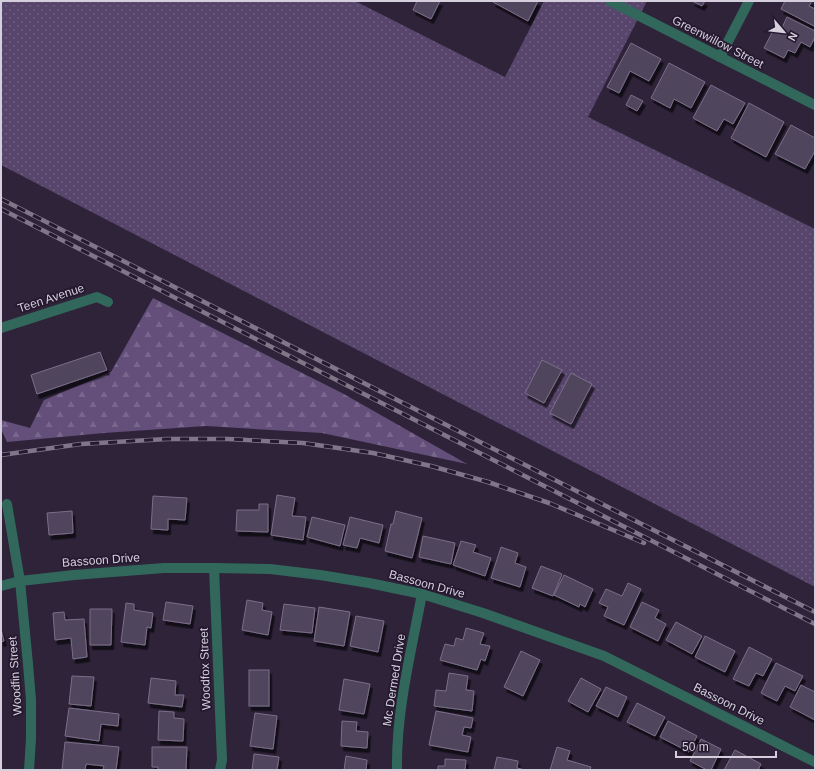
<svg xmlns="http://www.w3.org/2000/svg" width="816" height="771" font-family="Arial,sans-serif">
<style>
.grass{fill:url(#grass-dots)}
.forest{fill:url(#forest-firs)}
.building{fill:#50445c;stroke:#7b6e89;filter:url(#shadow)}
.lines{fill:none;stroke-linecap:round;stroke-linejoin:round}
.minor{stroke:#32685c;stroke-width:10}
.rail-casing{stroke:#7f7789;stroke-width:4.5}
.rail{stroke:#24192f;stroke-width:3;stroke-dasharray:9;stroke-linecap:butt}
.labels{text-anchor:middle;stroke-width:3.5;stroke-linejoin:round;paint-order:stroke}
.street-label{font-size:12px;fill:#d5cfdd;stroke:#24192f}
</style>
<defs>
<pattern id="grass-dots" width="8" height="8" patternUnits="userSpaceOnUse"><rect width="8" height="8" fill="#58456c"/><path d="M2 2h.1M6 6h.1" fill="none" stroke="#6f5f81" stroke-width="1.8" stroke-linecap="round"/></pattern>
<pattern id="forest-firs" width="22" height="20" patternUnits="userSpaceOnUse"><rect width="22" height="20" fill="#644e7a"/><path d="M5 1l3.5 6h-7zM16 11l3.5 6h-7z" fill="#79668c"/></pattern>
<filter id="shadow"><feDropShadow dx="2.5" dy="4.5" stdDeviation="0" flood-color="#0009"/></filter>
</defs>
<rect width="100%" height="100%" fill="#2e2339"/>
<!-- grass -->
<path class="grass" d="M1,1H355L505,77L544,1H647L588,117L815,229V587L1,165Z"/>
<!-- forest -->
<path class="forest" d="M153,298L342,393L467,464L322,433L206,426L104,433L7,442L1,429V420L30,428L44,400L111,372Z"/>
<!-- building -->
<g class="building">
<path d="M417,1H440L431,19L413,10Z"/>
<path d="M494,1H538L528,21L493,2Z"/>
<path d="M692,1H705L702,6Z"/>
<path d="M785,1H812L809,6L815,9V25L814,26L781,9Z"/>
<path d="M787,17L815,31V37L810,47L801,42L795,53L788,50L784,58L764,48L773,31L779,34Z"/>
<path d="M631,43L661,59L649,81L630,71L619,93L607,87Z"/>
<path d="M669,63L705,82L691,108L674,99L670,108L651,98Z"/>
<path d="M711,85L745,103L733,124L724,119L717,131L693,118Z"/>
<path d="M631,95L643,101L637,111L626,105Z"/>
<path d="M749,103L784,122L766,157L731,138Z"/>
<path d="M791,125L815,138V151L805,169L775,154Z"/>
<path d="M100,352L107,370L37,394L31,375Z"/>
<path d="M542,360L562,370L544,403L525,393Z"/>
<path d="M571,373L592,384L571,424L550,413Z"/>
<path d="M277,495L295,498L292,516L306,517L303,540L271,535Z"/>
<path d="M153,496L187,498L185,520L168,519V530L151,529Z"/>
<path d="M259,504H268V532L236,531L237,510H259Z"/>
<path d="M72,511L73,533L49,535L47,513Z"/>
<path d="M396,511L422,518L412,558L385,551L391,524H393Z"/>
<path d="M312,517L345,525L340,546L307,537Z"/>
<path d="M350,517L383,525L379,543L360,538L357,548L343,545Z"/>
<path d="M423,536L455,543L451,564L419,557Z"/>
<path d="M461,541L476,545L473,552L491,558L485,576L453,565Z"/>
<path d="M501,547L518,553L515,563L526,567L520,587L491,578Z"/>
<path d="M541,566L562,574L553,596L532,588Z"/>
<path d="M564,575L593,589L585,607L580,604L579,607L554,595Z"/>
<path d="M628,583L641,589L624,625L604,616L608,607L599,603L606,589L622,596Z"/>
<path d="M247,600L263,603L262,610L272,612L268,635L242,630Z"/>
<path d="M166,602L193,606L190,624L163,620Z"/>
<path d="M642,602L659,610L655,618L666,624L658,641L630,627Z"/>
<path d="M126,603L134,604V610L153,613L151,628L147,627L145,645L121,642Z"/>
<path d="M284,604L315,608L312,633L280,630Z"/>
<path d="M319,607L350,612L344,646L314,641Z"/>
<path d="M90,609H112L111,645H90Z"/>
<path d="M64,612L65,620L84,619L87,657L73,659L71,638L55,640L53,613Z"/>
<path d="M356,616L384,621L378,652L350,646Z"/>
<path d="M676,622L702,636L692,654L666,640Z"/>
<path d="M466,628L484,633L480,644L490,646L485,661L481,659L477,670L440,660L445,644L454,646L456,638L463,640Z"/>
<path d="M1,629L4,641L1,642Z"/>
<path d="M705,636L735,651L725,672L695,657Z"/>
<path d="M749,647L772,659L763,676L756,673L749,686L733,679Z"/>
<path d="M521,651L540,660L523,696L504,687Z"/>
<path d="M776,663L803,676L795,691L785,686L777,701L761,693Z"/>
<rect x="249" y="670" width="20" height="36"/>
<path d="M449,673L468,676L466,690L474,691L472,711L434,706L436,690L446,691Z"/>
<path d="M72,676L94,677L91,706L69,704Z"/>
<path d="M151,678L176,681L175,695H184L182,707L148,703Z"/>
<path d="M581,678L601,689L588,712L568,701Z"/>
<path d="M344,679L370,684L364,714L339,710Z"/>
<path d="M801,685L815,692V720L790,707Z"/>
<path d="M606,687L627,697L618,717L596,706Z"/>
<path d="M637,703L665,717L655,736L627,722Z"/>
<path d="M69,708L119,714L118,726L101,724L99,741L65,736Z"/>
<path d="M159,711L174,712V718L184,719L183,741L158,740Z"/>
<path d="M436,711L473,718L471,728L464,727L462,735L471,737L468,752L429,745Z"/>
<path d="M255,713L277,716L273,749L250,746Z"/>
<path d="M342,721L357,722L356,731L368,732L367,748L341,746Z"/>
<path d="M668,721L697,736L689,752L660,737Z"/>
<path d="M701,739L721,749L711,770H707L690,761Z"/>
<path d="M65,742L119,747L116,770H103L104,766L86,764L85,770H62Z"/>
<path d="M152,747H187L186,770H158V767H152Z"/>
<path d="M557,747L570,751L567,760L591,767L590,770H550Z"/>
<path d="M735,750L761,764L758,770H724Z"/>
<path d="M254,754L279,757L277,770H252Z"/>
<path d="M346,756L367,760L366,770H344Z"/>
<path d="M497,757L518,761L517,768L525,770H494Z"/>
<path d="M445,759L466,760L465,770H438V766H445Z"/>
</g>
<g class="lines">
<!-- minor -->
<g class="minor">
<path d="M610,1L720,57L815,105"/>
<path d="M720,57L749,1"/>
<path d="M1,328L97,297L108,302"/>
<path d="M7,504L20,581L28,664L31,700V739L29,770"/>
<path d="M214,568L222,760L220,770"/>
<path d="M1,586L20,581L74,575L164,568H214L270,569L320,575L369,583L422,594L483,613L604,656L815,762"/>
<path d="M397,770C396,711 411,652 422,594"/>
</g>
<!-- rail casing -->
<g class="rail-casing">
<g id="rail">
<path d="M1,199L815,612"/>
<path d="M1,209L815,624"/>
<path d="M1,455L81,444L167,439H228L303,443L373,453L431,466L488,482L549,503L644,543"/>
</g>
</g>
<!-- rail -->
<use href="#rail" class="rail"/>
</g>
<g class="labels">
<!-- street labels -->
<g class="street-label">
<text transform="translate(718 42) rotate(27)" y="4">Greenwillow Street</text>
<text transform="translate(51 298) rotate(-18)" y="4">Teen Avenue</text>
<text transform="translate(101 560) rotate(-4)" y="4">Bassoon Drive</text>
<text transform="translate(427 584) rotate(15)" y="4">Bassoon Drive</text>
<text transform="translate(205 669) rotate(-92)" y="4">Woodfox Street</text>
<text transform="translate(15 676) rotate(-94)" y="4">Woodfin Street</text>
<text transform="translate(394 680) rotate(-81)" y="4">Mc Dermed Drive</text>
<text transform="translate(729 704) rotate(27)" y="4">Bassoon Drive</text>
</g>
</g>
<!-- border -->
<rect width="816" height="771" fill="none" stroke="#d5cfdd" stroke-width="4"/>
<!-- north arrow -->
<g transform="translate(784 32) rotate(118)" stroke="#24192f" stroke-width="3" paint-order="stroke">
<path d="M0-3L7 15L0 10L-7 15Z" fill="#d5cfdd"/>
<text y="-6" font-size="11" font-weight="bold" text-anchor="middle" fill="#d5cfdd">N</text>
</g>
<!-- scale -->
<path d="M676 751v6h100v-6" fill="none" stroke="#d5cfdd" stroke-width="2"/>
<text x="682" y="751" font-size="12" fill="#d5cfdd" stroke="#24192f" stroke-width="3" paint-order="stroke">50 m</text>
</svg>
